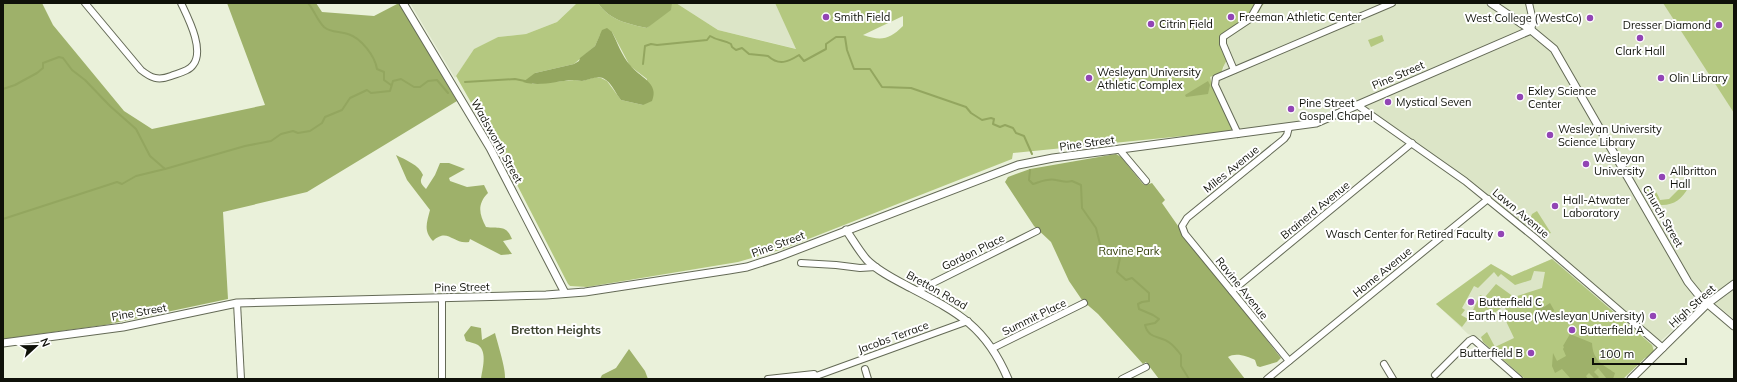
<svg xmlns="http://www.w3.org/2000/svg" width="1737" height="382" font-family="Mulish,sans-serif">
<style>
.built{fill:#dce5c7}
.green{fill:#b4c880;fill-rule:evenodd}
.forest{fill:#9eb16a}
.water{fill:#93a65f}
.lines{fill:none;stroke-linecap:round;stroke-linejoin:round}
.stream{stroke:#93a65f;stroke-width:2}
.minor-casing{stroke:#646a56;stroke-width:8}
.tertiary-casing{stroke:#646a56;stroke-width:9}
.minor{stroke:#fff;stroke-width:6}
.tertiary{stroke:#fff;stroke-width:7}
.poi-dot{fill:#9245b5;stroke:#fff;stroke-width:1.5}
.labels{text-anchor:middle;stroke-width:4;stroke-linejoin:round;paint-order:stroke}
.poi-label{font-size:11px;fill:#0f1109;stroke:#fff;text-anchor:start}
.street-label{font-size:11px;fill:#0f1109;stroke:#fff}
.park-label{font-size:11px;fill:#35400a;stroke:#fff}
.neighbourhood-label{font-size:12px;font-weight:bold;fill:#3d4330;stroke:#fff}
</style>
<rect width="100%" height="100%" fill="#eaf1da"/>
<!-- built -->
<g class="built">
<path d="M410,3H577L557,22L526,34L498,37L474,49L455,78Z"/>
<path d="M676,3H775L797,49L718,30Z"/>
<path d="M1265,3H1734V319L1708,298L1653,348L1651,356L1645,358L1623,379H1525L1482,339L1468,334L1436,304L1491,264L1512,276L1552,259L1555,255L1484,196L1352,101L1314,118L1292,123L1233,131L1211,81L1210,77L1222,72L1224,67L1222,49L1228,38Z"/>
</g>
<!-- green -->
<g class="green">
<path d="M577,3H598C609,20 628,24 647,28L672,3H676L718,30L796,49L775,3H1265L1262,6L1255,20L1228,38L1222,49L1227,60C1225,63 1222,69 1222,72L1210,77L1211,81L1233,131L1013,153L1012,159L783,249L738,262L587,287L570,286L568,284L511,173L456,76L474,49L498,37L526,34L557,22ZM903,16V26C889,40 881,41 863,35ZM612,32L630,66L647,79L643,105L621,100L607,81L601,78L596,77L582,81L574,80L532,84L535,73L574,64L595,46L600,35Z"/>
<path d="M1663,3H1734V113Z"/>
<path d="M1382,35L1384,41L1371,47L1368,40Z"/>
<path d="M1684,184L1688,188C1682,199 1673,206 1660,205L1656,200L1653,201L1647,192V186C1654,187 1658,194 1660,200L1669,199Z"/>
<path d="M1537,211L1551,233L1548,234L1530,219L1532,214Z"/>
<path d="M1552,259L1652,345L1654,351L1651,356L1645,358L1623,379H1525L1483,342L1481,337L1487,332L1495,347L1514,338L1505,319L1509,316L1504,306L1486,319L1473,310L1480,295L1485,297L1496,284L1514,297L1542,288L1545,272L1534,271L1531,280L1515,285L1501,274L1498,277L1494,272L1478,288L1474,286L1462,308L1465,310L1461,315L1468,319L1462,327L1436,304L1491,264L1512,276Z"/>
</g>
<!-- forest -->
<g class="forest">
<path d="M3,3H42L53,25L124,111L152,129L265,105L227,3H316L322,12L374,16L399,3L457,101L307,192L223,212L228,299L105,325L3,339Z"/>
<path d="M598,3H672L671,10L647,28C628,24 609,20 598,3Z"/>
<path d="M1208,81L1210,85L1208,94L1186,97L1185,95Z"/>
<path d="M1116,154L1121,157L1143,184L1146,185L1152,183L1165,200L1162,203L1183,233L1281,358L1277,362L1260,367L1257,366L1255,360C1248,356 1235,352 1228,357L1245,379H1159L1146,362L1143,364L1098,314L1082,300L1069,281L1051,242L1034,226L1005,182L1008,177L1030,169Z"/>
<path d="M396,155C406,160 419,165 423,175C419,182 421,184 426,189L435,175L440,163H449L465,169L449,178L450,181L467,187L484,185L488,193C477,204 479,214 486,227C499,229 506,224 512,239L503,241L512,254L501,255L470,239L469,242C453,245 448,227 433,241C423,231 427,222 430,210L407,180Z"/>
<path d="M1540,303H1542L1544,307L1550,303L1554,310L1552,316L1547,321L1540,320L1539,316L1541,314L1537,312L1536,309Z"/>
<path d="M471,326L481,328L482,340L495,333C498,345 506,369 505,379H481C482,370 488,352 478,345C475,343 469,342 466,341L464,335Z"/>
<path d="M1570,334L1592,343C1593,361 1602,364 1615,373L1613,379H1607L1598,368L1594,372L1599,377L1597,379H1595L1589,373L1586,376L1588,379H1571L1562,369L1555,373L1552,366L1553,353L1557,361L1566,356L1563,349L1564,347L1563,346Z"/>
<path d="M629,349L645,371L648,379H600L602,375L616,368Z"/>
</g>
<!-- water -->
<path class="water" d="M607,28L612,32C617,42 622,56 630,65C639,77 660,83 652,101L643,105L621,100C616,94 612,84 606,80C598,74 591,80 582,81C579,81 576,80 573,80C556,81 540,87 523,82L535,73L574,64L579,61L580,58L595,46L602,30Z"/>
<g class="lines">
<!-- stream -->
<g class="stream">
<path d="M308,3C314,10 317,20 324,27C331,33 339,31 348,34C361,38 375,56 377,69L384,72V80L391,85"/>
<path d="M643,64L645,46L651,44L657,45L707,40L710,36C718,41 724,40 731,44L732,47L736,50L742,48L749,54L768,56C779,66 788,62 799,55L804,61L826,49V44L836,37H845L847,50L854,69H870L882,87L911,88L966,107L971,113L982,120L991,118L994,119L993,124L1000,127L1005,125L1013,128L1016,133L1024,136L1032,154"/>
<path d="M465,82L515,79L525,81"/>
<path d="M3,89L15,85L37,73L43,68V63L59,57L63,58L72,70L85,80L110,106L136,129L150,156L165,169"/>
<path d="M1030,170L1029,180L1033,184C1040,182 1048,178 1056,180C1063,181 1065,183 1072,181L1081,185L1082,208L1096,228L1101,248C1108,252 1115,252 1120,258L1117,272L1126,280L1132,278L1149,293V301L1142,302L1138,304L1139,309L1153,315L1159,319L1155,323L1145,325C1149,340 1160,335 1170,343C1174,346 1178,351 1181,355V366L1189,379"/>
<path d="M3,219L117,182L122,184L136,176L165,169L245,146L271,141L281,134L293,131L298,133L310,131L322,123L325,117L342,110L350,98L367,90L371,93L390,91L393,81L401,79L414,87H420L428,81L437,80L448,93"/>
</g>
<!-- minor casing -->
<g class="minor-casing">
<g id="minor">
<path d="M85,3L141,70C151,78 158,81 171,76C179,73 189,71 193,65C205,50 188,18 181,3"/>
<path d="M1529,3L1533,21L1531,30"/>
<path d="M1234,70L1223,44V37L1250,19L1259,3"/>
<path d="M1357,105L1465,181L1534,237L1663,348"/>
<path d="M1238,134L1215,85L1216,78L1392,3"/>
<path d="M1119,149L1146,181"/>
<path d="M801,263L836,265L860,268L876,267"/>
<path d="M917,291L1037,231"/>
<path d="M1232,291L1412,143"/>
<path d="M237,303L241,379"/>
<path d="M993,348L1084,303"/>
<path d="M1289,361L1185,234L1182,226L1187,218L1284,139L1287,135L1289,127"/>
<path d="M1384,364L1393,379"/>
<path d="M865,369L868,379"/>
<path d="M1435,375L1469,341L1473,339L1519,379"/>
<path d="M442,379V298"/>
<path d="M768,379L814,374"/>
<path d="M808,379L968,321"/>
<path d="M1122,379L1146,367"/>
<path d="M1267,379L1488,199"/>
</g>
</g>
<!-- tertiary casing -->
<g class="tertiary-casing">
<g id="tertiary">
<path d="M403,3L490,148L565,293"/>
<path d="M1491,3L1531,30L1554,49L1688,282L1701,298L1734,326"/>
<path d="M846,230C853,240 859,251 867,260C879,272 896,280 911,288C959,313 986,327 1008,379"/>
<path d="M3,343L123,327L237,303L546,295L585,292L729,270L747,267L778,257L1018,165L1053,158L1316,123L1531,30"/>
<path d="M1631,379L1707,304L1734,284"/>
</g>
</g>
<!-- minor -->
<use href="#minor" class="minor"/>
<!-- tertiary -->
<use href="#tertiary" class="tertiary"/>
</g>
<!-- markers -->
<g class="poi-dot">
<circle cx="826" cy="17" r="4"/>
<circle cx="1231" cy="17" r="4"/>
<circle cx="1590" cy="18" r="4"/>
<circle cx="1151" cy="24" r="4"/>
<circle cx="1719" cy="25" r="4"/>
<circle cx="1640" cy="38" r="4"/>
<circle cx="1089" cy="78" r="4"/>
<circle cx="1661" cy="78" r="4"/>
<circle cx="1520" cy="97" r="4"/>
<circle cx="1388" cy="102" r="4"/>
<circle cx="1291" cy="109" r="4"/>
<circle cx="1550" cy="135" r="4"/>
<circle cx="1586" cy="164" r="4"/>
<circle cx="1662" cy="177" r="4"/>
<circle cx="1555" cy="206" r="4"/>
<circle cx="1501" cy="234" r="4"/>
<circle cx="1471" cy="302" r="4"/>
<circle cx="1653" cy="316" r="4"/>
<circle cx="1572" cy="330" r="4"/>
<circle cx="1531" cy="353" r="4"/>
</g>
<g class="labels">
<!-- poi labels -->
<g class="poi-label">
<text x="834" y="21">Smith Field</text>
<text x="1239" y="21">Freeman Athletic Center</text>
<text x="1582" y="22" text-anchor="end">West College (WestCo)</text>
<text x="1159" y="28">Citrin Field</text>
<text x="1711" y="29" text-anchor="end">Dresser Diamond</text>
<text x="1640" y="55" text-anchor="middle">Clark Hall</text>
<text x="1097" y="76">Wesleyan University<tspan x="1097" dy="13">Athletic Complex</tspan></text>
<text x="1669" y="82">Olin Library</text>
<text x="1528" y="95">Exley Science<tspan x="1528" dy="13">Center</tspan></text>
<text x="1396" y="106">Mystical Seven</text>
<text x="1299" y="107">Pine Street<tspan x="1299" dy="13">Gospel Chapel</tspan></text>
<text x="1558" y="133">Wesleyan University<tspan x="1558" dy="13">Science Library</tspan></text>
<text x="1594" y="162">Wesleyan<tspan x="1594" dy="13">University</tspan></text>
<text x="1670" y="175">Allbritton<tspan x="1670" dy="13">Hall</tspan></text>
<text x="1563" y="204">Hall-Atwater<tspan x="1563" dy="13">Laboratory</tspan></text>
<text x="1493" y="238" text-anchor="end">Wasch Center for Retired Faculty</text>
<text x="1479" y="306">Butterfield C</text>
<text x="1645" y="320" text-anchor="end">Earth House (Wesleyan University)</text>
<text x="1580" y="334">Butterfield A</text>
<text x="1523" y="357" text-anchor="end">Butterfield B</text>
</g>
<!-- street labels -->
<g class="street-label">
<text transform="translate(1398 75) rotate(-23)" y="4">Pine Street</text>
<text transform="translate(497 141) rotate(61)" y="4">Wadsworth Street</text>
<text transform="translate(1087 143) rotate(-8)" y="4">Pine Street</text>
<text transform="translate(1231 169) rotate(-39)" y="4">Miles Avenue</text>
<text transform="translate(1315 210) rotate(-39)" y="4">Brainerd Avenue</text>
<text transform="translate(1521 213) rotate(40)" y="4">Lawn Avenue</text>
<text transform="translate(1663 216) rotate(60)" y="4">Church Street</text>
<text transform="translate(778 244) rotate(-20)" y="4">Pine Street</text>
<text transform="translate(973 252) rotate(-26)" y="4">Gordon Place</text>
<text transform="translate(1382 272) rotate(-39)" y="4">Home Avenue</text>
<text transform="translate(462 287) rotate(-1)" y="4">Pine Street</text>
<text transform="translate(1242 288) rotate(51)" y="4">Ravine Avenue</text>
<text transform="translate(937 290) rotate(29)" y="4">Bretton Road</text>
<text transform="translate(1692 306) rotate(-42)" y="4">High Street</text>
<text transform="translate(139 312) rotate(-10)" y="4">Pine Street</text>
<text transform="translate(1034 317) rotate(-26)" y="4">Summit Place</text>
<text transform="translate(893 337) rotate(-20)" y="4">Jacobs Terrace</text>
</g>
<!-- park labels -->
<g class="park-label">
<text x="1129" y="255">Ravine Park</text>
</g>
<!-- neighbourhood labels -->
<g class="neighbourhood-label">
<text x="556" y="334">Bretton Heights</text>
</g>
</g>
<!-- border -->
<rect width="1737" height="382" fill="none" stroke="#0f1109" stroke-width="8"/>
<!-- north arrow -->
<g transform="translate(36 346) rotate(68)" stroke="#ffffff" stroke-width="3" paint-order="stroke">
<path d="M0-3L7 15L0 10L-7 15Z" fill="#0f1109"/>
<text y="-6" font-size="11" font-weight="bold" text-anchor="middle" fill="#0f1109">N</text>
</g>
<!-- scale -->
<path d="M1593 358v6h93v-6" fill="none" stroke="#0f1109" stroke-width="2"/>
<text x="1599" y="358" font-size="12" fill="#0f1109" stroke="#ffffff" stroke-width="3" paint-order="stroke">100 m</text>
</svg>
